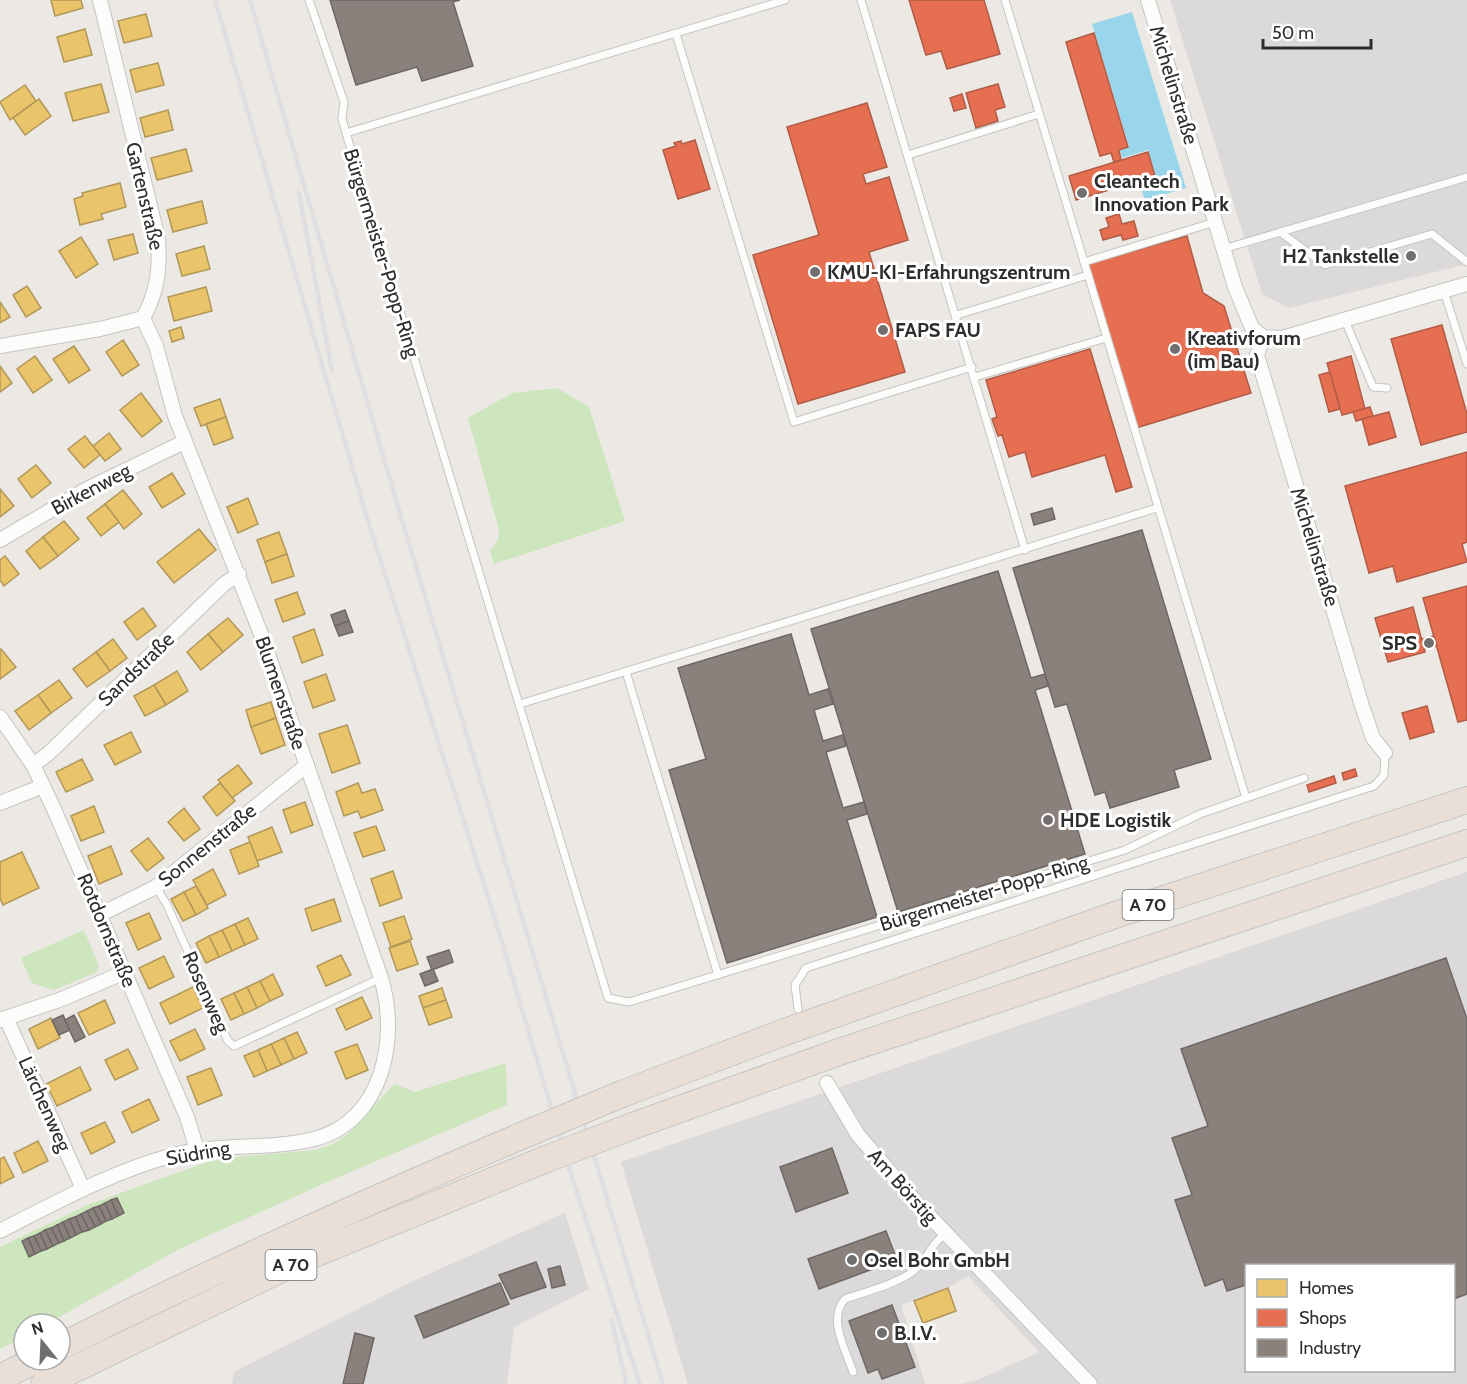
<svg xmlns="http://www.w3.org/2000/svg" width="1467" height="1384" font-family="Cabin,sans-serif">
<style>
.industrial{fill:#dcd9db;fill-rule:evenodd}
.green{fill:#cee6be}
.water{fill:#99d6ec}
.homes{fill:#e9c46a;stroke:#b19758;stroke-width:1.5}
.shops{fill:#e76f51;stroke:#b05c46;stroke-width:1.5}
.industry{fill:#8a817c;stroke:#6e6865;stroke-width:1.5}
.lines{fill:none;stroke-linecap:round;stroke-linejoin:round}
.lane-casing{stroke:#c5c4c5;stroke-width:9}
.street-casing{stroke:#c5c4c5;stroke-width:16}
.highway-casing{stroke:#c6c5c4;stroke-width:28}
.lane{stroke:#fcfcfb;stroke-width:7}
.street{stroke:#fcfcfb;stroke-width:14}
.highway{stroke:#eadfd6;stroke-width:26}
.rail{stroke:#dfdfe1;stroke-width:4.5}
.highway-bridge-casing{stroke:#c6c5c4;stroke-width:28;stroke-linecap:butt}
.highway-bridge{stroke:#eadfd6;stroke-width:26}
.poi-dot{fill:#706f6e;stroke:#fff;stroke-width:2}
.labels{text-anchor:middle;stroke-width:6;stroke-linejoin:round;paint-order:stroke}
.shield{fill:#fff;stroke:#6d6d6d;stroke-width:1.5}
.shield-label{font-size:18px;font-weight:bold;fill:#2e2e2e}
.street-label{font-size:20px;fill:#2e2e2e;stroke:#fff}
.poi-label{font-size:20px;font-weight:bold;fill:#2e2e2e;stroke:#fff;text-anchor:start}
</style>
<rect width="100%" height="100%" fill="#ece8e4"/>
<!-- industrial -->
<g class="industrial">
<path d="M1170,0H1467V264L1289,308L1262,294Z"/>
<path d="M1467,872V1384H960L977,1380L1039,1352L968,1276L948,1288L901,1305L925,1384H688L621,1162ZM1246,1266H1454V1370H1246Z"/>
<path d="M565,1213L589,1289L514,1327L507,1384H232L234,1372L413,1281Z"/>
</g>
<!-- green -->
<g class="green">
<path d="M557,388L589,407L625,521L494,564L490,551L498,540L499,530L468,418L512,393Z"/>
<path d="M84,930L99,966L97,972L54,990L32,983L21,958Z"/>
<path d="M506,1063L507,1105L334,1179L179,1249L47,1324H24V1337L0,1349V1247L87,1205L216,1159L315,1150L333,1144L348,1134L394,1084L415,1092Z"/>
</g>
<!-- water -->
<path class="water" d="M1132,12L1186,188L1145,200L1139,182L1156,176L1148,150L1122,158L1120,150L1129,147L1092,24Z"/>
<!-- homes -->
<g class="homes">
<path d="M51,0H81L83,8L55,16Z"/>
<path d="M146,14L152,36L124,43L118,21Z"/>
<path d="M85,29L92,55L64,62L57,37Z"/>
<path d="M158,63L164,85L136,92L130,70Z"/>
<path d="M101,84L109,112L73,121L65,93Z"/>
<path d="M25,85L36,101L10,120L0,102Z"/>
<path d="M39,99L51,116L25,135L13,118Z"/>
<path d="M168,110L173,130L145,137L140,118Z"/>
<path d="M186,149L192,171L157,180L151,158Z"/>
<path d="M120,183L126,207L101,214L103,219L80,225L74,199L83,196L82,193Z"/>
<path d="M202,201L207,223L173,232L167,210Z"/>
<path d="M133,234L138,253L114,260L108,240Z"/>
<path d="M81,237L98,264L76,278L59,251Z"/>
<path d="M204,246L210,269L182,276L176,254Z"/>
<path d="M27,286L41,308L26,317L13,295Z"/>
<path d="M206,287L212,311L174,321L168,297Z"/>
<path d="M0,302L10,317L0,323Z"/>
<path d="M181,327L184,338L172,342L169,331Z"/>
<path d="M123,340L139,365L122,376L106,352Z"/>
<path d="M74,346L90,370L69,383L53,359Z"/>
<path d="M35,356L52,380L33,393L17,369Z"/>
<path d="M0,366L12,383L0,392Z"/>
<path d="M141,393L162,421L142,437L120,410Z"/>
<path d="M220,399L226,417L201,426L194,408Z"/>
<path d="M226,417L233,438L214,445L206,424Z"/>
<path d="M109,433L121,449L105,461L93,446Z"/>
<path d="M85,436L100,455L84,468L68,449Z"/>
<path d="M36,465L51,483L32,498L18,479Z"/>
<path d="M172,473L185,494L162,508L149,487Z"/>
<path d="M0,489L14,506L0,517Z"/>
<path d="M123,490L142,514L124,529L105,504Z"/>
<path d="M248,498L258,524L238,533L227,507Z"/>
<path d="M105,504L119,522L101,536L87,518Z"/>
<path d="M64,521L79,539L58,556L43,537Z"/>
<path d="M199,529L216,550L174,583L157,562Z"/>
<path d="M279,532L287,554L265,562L257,540Z"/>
<path d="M43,537L58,556L40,569L26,551Z"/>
<path d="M287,554L294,576L272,583L265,562Z"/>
<path d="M5,556L19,574L4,586L0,580V560Z"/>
<path d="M297,592L305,614L283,622L275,600Z"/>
<path d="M143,608L156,626L137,640L124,622Z"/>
<path d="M228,618L243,635L223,652L208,634Z"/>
<path d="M314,629L323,655L302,663L293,637Z"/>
<path d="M208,634L223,652L201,670L187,652Z"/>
<path d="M113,639L127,658L110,671L96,652Z"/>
<path d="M1,649L16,667L0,679V650Z"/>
<path d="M96,652L110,671L87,687L73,669Z"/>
<path d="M177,671L188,691L166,705L154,685Z"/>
<path d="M326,674L335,700L313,708L304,682Z"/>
<path d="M59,680L72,698L51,713L38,695Z"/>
<path d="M154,685L166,705L145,716L134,696Z"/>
<path d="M38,695L51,713L29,730L15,711Z"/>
<path d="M271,702L276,718L251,727L246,710Z"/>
<path d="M276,718L285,745L261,754L251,727Z"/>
<path d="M347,725L360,763L332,773L319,734Z"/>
<path d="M131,732L141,752L115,765L104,745Z"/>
<path d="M82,759L93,780L66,792L56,772Z"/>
<path d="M238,765L252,783L232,798L218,780Z"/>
<path d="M220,783L235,801L217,816L203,797Z"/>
<path d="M358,783L362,793L375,789L383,810L361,818L358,811L344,816L336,792Z"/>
<path d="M305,802L313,825L291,833L283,810Z"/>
<path d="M94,806L104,832L81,841L71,816Z"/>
<path d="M184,808L200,829L184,841L168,822Z"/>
<path d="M376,826L385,850L363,857L354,833Z"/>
<path d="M272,827L282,852L257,861L248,837Z"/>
<path d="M148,838L164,858L147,871L131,851Z"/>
<path d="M250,842L259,866L239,874L230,850Z"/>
<path d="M111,846L122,874L99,884L88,856Z"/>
<path d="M22,852L39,888L3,905L0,898V862Z"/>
<path d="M213,869L226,895L207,905L193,880Z"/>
<path d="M393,871L402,898L380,906L371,879Z"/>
<path d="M196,886L208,908L196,915L184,892Z"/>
<path d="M184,892L196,915L183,921L171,899Z"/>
<path d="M334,899L341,921L312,931L305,909Z"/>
<path d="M149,913L161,939L138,950L126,923Z"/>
<path d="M404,916L412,939L391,947L383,923Z"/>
<path d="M248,918L258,939L245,945L235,924Z"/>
<path d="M235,924L245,945L232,951L222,930Z"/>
<path d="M222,930L232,951L219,957L209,936Z"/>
<path d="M209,936L219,957L206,963L196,943Z"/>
<path d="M410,941L418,964L397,971L389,948Z"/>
<path d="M341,955L351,975L326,986L317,966Z"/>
<path d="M164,956L174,977L149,989L139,968Z"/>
<path d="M273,974L283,995L270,1001L260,981Z"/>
<path d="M260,981L270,1001L257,1008L247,987Z"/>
<path d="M193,987L203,1008L170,1024L160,1003Z"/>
<path d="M247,987L257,1008L244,1014L234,993Z"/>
<path d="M442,988L446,1000L423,1008L419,996Z"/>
<path d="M234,993L244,1014L231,1020L221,999Z"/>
<path d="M362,997L372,1018L346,1030L336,1009Z"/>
<path d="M105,1000L115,1023L89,1035L78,1013Z"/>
<path d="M446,1000L452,1017L429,1025L423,1008Z"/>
<path d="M51,1018L60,1038L38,1049L29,1029Z"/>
<path d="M195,1029L205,1049L180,1061L170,1041Z"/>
<path d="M297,1032L307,1053L294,1059L284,1038Z"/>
<path d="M284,1038L294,1059L281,1065L271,1044Z"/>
<path d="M271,1044L281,1065L267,1071L258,1050Z"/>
<path d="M357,1044L368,1070L346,1079L335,1052Z"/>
<path d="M128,1049L138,1069L115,1080L105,1060Z"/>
<path d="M258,1050L267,1071L254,1077L244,1056Z"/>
<path d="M80,1067L91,1090L57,1106L46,1084Z"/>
<path d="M211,1068L222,1095L198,1105L187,1077Z"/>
<path d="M149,1099L159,1120L132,1133L122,1112Z"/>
<path d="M105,1122L115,1142L91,1154L81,1133Z"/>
<path d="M38,1141L48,1161L23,1173L14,1153Z"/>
<path d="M4,1157L14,1177L0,1184V1159Z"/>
<path d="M948,1288L956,1311L923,1323L914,1301Z"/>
</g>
<!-- shops -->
<g class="shops">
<path d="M909,0H984L1000,54L947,69L941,51L926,55Z"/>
<path d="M1094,33L1128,147L1119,150L1121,160L1114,162L1111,153L1100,156L1066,42Z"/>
<path d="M998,84L1005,107L995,110L998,121L976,128L966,93Z"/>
<path d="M962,94L966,108L954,111L950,98Z"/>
<path d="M867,103L887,167L863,174L866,184L889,177L908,240L869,252L905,372L798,404L753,255L819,235L787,127Z"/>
<path d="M695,140L710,189L678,199L663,150L676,146L674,143L681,141L682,144Z"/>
<path d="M1148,152L1155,176L1076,200L1069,176Z"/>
<path d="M1119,214L1122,224L1134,221L1138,236L1123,240L1121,235L1103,240L1100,230L1109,227L1106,218Z"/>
<path d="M1187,236L1203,293L1224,306L1251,393L1136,428L1088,264Z"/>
<path d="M1442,325L1467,414V432L1421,445L1391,339Z"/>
<path d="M1090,349L1132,487L1116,492L1105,455L1032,477L1025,452L1009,457L1002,435L998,436L992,419L997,417L986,380Z"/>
<path d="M1351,356L1365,409L1342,415L1327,363Z"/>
<path d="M1330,372L1340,409L1329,412L1319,375Z"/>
<path d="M1370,407L1373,416L1356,421L1353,412Z"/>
<path d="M1389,412L1396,437L1369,445L1362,419Z"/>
<path d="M1467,452V542L1462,544L1467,562L1397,582L1393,566L1369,573L1345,486Z"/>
<path d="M1467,586V720L1458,722L1423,598Z"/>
<path d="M1413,607L1425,652L1388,662L1375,618Z"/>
<path d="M1434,636L1437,646L1424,649L1422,639Z"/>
<path d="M1427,706L1434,732L1410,739L1402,713Z"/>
<path d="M1355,769L1357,776L1344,780L1342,773Z"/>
<path d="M1334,776L1336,783L1309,792L1307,785Z"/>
</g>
<!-- industry -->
<g class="industry">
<path d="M330,0H460L453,2L473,66L422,81L417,67L356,85Z"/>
<path d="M1052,508L1055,519L1034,525L1031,514Z"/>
<path d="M1142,530L1211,759L1174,770L1179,787L1110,808L1105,792L1095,795L1067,704L1055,707L1013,568Z"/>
<path d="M998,571L1031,678L1045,674L1048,686L1035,690L1085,854L898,912L811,629Z"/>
<path d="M345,610L349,621L335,626L331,615Z"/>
<path d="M349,621L353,632L339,636L335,626Z"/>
<path d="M791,634L809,695L828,689L833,704L814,710L823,741L843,735L846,746L826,752L843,808L864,802L867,814L847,820L877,917L727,963L669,770L706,759L678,668Z"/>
<path d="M449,950L453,962L432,970L427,957Z"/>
<path d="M1446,958L1467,1019V1294L1454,1299V1266H1246V1285L1227,1291L1223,1279L1205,1286L1175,1200L1192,1195L1172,1138L1208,1126L1181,1049Z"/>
<path d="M433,969L438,981L425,986L420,974Z"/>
<path d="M63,1015L70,1030L59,1035L52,1020Z"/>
<path d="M74,1015L85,1037L75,1042L65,1020Z"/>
<path d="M832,1148L848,1193L796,1212L780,1167Z"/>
<path d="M117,1198L124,1213L118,1216L111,1200Z"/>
<path d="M111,1200L118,1216L112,1219L105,1203Z"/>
<path d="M105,1203L112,1219L106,1221L99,1206Z"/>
<path d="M99,1206L106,1221L101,1224L93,1208Z"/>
<path d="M93,1208L101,1224L95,1227L87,1211Z"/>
<path d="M87,1211L95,1227L89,1230L81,1214Z"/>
<path d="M81,1214L89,1230L82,1232L75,1217Z"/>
<path d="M75,1217L82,1232L76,1235L69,1219Z"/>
<path d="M69,1219L76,1235L70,1238L63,1222Z"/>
<path d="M63,1222L70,1238L64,1241L57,1225Z"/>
<path d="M57,1225L64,1241L59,1243L51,1228Z"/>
<path d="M51,1228L59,1243L53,1246L45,1230Z"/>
<path d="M45,1230L53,1246L47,1249L40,1233Z"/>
<path d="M886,1231L897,1260L819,1289L808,1259Z"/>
<path d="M40,1233L47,1249L41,1251L34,1236Z"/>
<path d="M34,1236L41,1251L35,1254L28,1238Z"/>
<path d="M28,1238L35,1254L29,1257L22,1241Z"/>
<path d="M536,1262L546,1287L511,1299L499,1275Z"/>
<path d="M560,1266L565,1285L552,1288L548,1269Z"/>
<path d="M500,1283L509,1304L424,1338L415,1316Z"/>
<path d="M892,1305L915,1367L882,1379L878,1369L868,1373L849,1321Z"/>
<path d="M355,1333L374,1338L363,1384H343Z"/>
</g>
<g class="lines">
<!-- lane casing -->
<g class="lane-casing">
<g id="lane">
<path d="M309,0L344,102L342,119L346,133L608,998L629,1002L1125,850L1200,814L1304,778"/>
<path d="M861,0L1025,550"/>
<path d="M1005,0L1246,798"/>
<path d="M676,34L794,422L972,367"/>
<path d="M346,133L785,0"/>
<path d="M908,155L1039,114"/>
<path d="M1280,232L1325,265L1432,234L1467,262"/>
<path d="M1223,249L1467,177"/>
<path d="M1084,262L1215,222"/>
<path d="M1444,291L1467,364"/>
<path d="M957,315L1088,275"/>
<path d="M1344,318L1373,387L1387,388"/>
<path d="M975,377L1106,338"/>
<path d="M626,672L718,975"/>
<path d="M520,704L1157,508"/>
<path d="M156,887L167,905L228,1041L234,1046L381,978"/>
<path d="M798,1009L795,985L806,968L1374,786L1384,775L1385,753"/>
<path d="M853,1372C846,1350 827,1319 845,1299C865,1292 905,1282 919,1266C931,1253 930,1245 946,1233"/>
</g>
</g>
<!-- street casing -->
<g class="street-casing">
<g id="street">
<path d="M1148,0L1235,287L1252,328L1263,337L1282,338L1467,284"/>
<path d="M1263,337L1257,355L1362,706L1373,738L1385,753"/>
<path d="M0,346L100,329L143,318C158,291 160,269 158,239L100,0"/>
<path d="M0,540L87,489L184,442"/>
<path d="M0,717L33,765L53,807L187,1117L197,1150"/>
<path d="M33,765L49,753L224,584L239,574"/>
<path d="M0,803L43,786"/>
<path d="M101,914L156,887L307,765"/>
<path d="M6,1018L83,1189"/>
<path d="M0,1020L62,999L125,972"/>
<path d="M827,1083L858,1135L915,1201L1090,1384"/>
<path d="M0,1231C57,1202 113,1171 174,1155C220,1143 270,1150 314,1139C384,1121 399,1037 381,978L261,634L175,416L156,346L143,318"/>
</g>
</g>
<!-- highway casing -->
<g class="highway-casing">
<g id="highway">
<path d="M622,1094L782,1033L1115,915L1467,800"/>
<path d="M630,1127L842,1051L1467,843"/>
<path d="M60,1347C214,1269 373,1199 533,1131"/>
<path d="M0,1378L35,1360"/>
<path d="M44,1384L302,1259L544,1160"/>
</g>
</g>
<!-- lane -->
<use href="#lane" class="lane"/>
<!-- street -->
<use href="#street" class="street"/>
<!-- highway -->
<use href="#highway" class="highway"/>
<!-- rail -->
<g class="rail">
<path d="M215,0L368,521L495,919L574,1184L640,1384"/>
<path d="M250,0L401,517L663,1384"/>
<path d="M299,193L332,371"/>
<path d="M612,1320L626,1384"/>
</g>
<!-- highway-bridge casing -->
<g class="highway-bridge-casing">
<g id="highway-bridge">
<path d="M533,1131L622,1094"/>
<path d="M544,1160L630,1127"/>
</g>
</g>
<!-- highway-bridge -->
<use href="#highway-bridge" class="highway-bridge"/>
</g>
<!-- markers -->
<g class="poi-dot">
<circle cx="1082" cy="193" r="6"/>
<circle cx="1411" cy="256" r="6"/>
<circle cx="815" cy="272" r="6"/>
<circle cx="883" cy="330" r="6"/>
<circle cx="1175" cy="349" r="6"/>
<circle cx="1429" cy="643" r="6"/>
<circle cx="1048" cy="820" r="6"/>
<circle cx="852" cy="1260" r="6"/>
<circle cx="882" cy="1333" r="6"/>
</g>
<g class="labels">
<!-- shield labels -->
<g class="shield">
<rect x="1122.5" y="890" width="51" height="30" rx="4.5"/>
<rect x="265.5" y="1250" width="51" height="30" rx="4.5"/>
</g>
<g class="shield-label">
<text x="1148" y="911">A 70</text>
<text x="291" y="1271">A 70</text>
</g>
<!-- street labels -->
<g class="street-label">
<text transform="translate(1174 85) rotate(73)" y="7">Michelinstraße</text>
<text transform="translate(145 196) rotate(77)" y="7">Gartenstraße</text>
<text transform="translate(382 253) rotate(73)" y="7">Bürgermeister-Popp-Ring</text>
<text transform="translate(91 489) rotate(-28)" y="7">Birkenweg</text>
<text transform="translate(1315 547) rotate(73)" y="7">Michelinstraße</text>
<text transform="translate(136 669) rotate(-44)" y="7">Sandstraße</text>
<text transform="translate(281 693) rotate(71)" y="7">Blumenstraße</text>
<text transform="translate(207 845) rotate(-39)" y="7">Sonnenstraße</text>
<text transform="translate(984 893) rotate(-17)" y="7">Bürgermeister-Popp-Ring</text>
<text transform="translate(107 930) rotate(67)" y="7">Rotdornstraße</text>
<text transform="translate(206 992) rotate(66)" y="7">Rosenweg</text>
<text transform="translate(45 1104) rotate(66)" y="7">Lärchenweg</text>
<text transform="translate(198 1153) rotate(-10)" y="7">Südring</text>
<text transform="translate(903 1186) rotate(48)" y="7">Am Börstig</text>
</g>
<!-- poi labels -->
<g class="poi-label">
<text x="1094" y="188">Cleantech<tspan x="1094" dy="23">Innovation Park</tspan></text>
<text x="1399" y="263" text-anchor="end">H2 Tankstelle</text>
<text x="827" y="279">KMU-KI-Erfahrungszentrum</text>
<text x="895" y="337">FAPS FAU</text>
<text x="1187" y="345">Kreativforum<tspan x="1187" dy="23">(im Bau)</tspan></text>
<text x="1417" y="650" text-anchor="end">SPS</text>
<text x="1060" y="827">HDE Logistik</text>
<text x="864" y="1267">Osel Bohr GmbH</text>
<text x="894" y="1340">B.I.V.</text>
</g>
</g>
<!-- legend -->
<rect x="1245" y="1264" width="210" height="108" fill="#ffffff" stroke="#ababab" stroke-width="1.5"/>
<rect x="1257" y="1279" width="30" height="18" fill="#e9c46a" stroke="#ababab" stroke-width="1.5"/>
<text x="1299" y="1294" font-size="18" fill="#2e2e2e">Homes</text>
<rect x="1257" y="1309" width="30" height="18" fill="#e76f51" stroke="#ababab" stroke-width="1.5"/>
<text x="1299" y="1324" font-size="18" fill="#2e2e2e">Shops</text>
<rect x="1257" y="1339" width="30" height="18" fill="#8a817c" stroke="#ababab" stroke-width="1.5"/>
<text x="1299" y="1354" font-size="18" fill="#2e2e2e">Industry</text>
<!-- north arrow -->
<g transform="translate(42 1342) rotate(342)"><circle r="28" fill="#ffffff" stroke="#ababab" stroke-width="1.5"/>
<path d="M0-4.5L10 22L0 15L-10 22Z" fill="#706f6e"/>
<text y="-9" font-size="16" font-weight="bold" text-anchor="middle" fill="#2e2e2e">N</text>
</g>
<!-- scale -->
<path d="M1263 39v9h108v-9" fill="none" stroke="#2e2e2e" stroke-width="3"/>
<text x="1272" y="39" font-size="18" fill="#2e2e2e" stroke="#ffffff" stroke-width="4.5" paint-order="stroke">50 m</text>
</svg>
